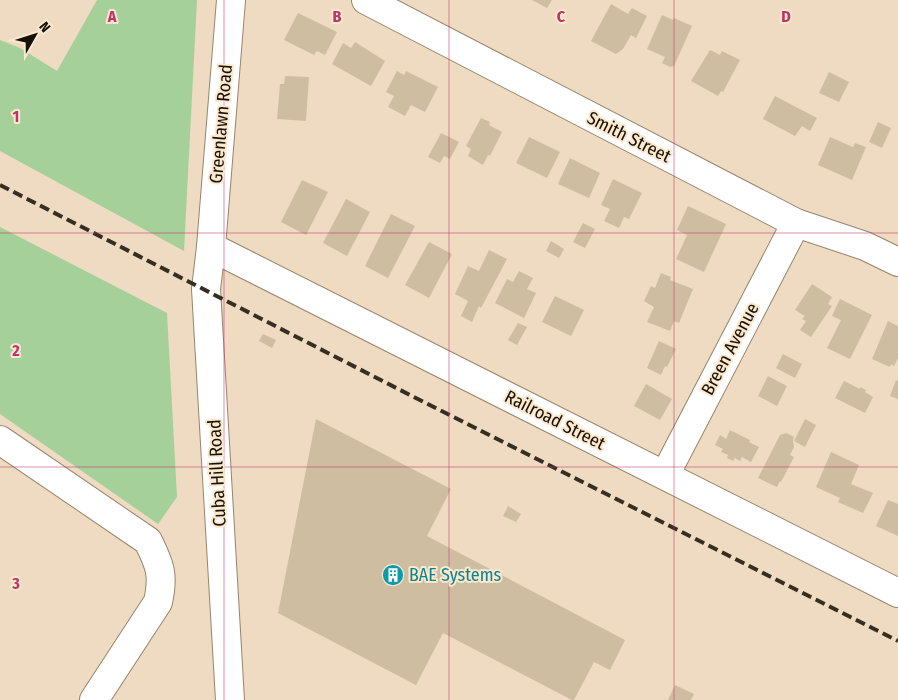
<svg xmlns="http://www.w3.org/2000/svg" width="898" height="700" font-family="'Fira Sans Condensed',sans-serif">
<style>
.green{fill:#a6d09a}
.building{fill:#cfbda2}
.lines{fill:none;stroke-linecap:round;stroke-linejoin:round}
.minor-casing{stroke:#96856c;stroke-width:30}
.major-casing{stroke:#96856c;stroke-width:30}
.minor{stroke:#fff;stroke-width:28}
.major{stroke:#fff;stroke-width:28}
.rail{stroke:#372e22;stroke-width:4;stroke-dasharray:10 5;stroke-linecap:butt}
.grid{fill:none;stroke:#be336b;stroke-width:1;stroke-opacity:0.55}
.labels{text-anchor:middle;stroke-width:4;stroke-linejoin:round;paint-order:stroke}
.street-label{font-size:18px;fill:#171007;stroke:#fbe8cd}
.culture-label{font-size:18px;fill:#0d838f;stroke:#fbe8cd;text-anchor:start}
.grid-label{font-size:16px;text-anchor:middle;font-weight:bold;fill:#be336b;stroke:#fbe8cd;stroke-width:4;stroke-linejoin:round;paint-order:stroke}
</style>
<rect width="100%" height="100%" fill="#eedbc1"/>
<!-- green -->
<g class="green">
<path d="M97,0H197L184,251L0,151V40L20,48L57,71Z"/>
<path d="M0,227L167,313L177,497L158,524L0,414Z"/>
</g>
<!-- building -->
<g class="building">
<path d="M532,0H552L547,8Z"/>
<path d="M611,4L628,14L632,8L647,16L636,38L631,35L623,49L616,54L591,41Z"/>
<path d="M298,13L337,32L325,55L317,51L314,55L284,40Z"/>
<path d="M662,15L673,20L674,18L692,26L674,66L670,67L662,63L665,57L647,49Z"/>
<path d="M355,42L385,61L371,86L332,64L343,43L351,48Z"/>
<path d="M710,50L720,55L722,51L740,60L723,92L721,91L718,96L691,81Z"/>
<path d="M397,71L404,75L406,71L438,87L425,112L411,105L405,116L388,107L394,96L386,92Z"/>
<path d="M829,72L849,82L839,102L819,93Z"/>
<path d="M285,76L309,77L306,121L277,119L280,84H284Z"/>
<path d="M775,96L817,118L810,131L802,126L795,136L763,119Z"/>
<path d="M481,118L490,122L489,125L502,132L490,156L488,155L483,165L468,156L471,149L466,146Z"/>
<path d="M878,122L891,128L882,148L869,142Z"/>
<path d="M441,133L459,142L450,159L444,156L440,163L428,157Z"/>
<path d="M529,137L560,152L547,178L516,163Z"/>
<path d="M830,137L853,147L855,143L866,147L852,180L818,165Z"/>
<path d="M570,158L600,173L589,198L558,184Z"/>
<path d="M613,179L642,193L629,219L624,217L619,228L604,221L610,209L601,205Z"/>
<path d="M302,180L328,192L306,235L281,222Z"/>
<path d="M346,199L370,212L347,256L323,243Z"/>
<path d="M688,206L726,224L704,272L676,259L687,235L677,230Z"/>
<path d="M391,214L415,226L388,278L365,266Z"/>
<path d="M583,223L595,229L585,248L573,242Z"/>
<path d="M551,241L564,249L559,258L546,251Z"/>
<path d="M429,242L452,254L429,298L405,285Z"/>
<path d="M489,250L507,259L481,308L479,306L472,322L461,316L468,301L455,294L468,266L479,271Z"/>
<path d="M519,271L533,278L527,289L536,293L524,318L495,303L507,279L513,282Z"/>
<path d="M661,273L671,277L670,280L693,289L679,323L674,321L670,331L647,322L654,307L644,301L651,286L655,288Z"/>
<path d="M812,284L832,297L828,304L832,306L811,337L800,330L806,321L802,319L805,316L795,310Z"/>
<path d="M555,296L584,310L571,336L542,322Z"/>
<path d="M840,299L872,315L850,359L827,348L841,320L832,316Z"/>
<path d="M888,321L898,326V358L894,366L891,364L890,367L872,359Z"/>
<path d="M518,323L527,327L517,345L508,340Z"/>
<path d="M263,334L276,340L272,348L259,341Z"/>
<path d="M659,341L676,349L667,367L665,366L661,375L647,368Z"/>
<path d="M783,354L802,364L795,378L776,368Z"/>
<path d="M768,376L787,386L777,406L758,396Z"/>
<path d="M896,380L898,381V399L890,396Z"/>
<path d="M844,381L860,389V387L866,390L865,392L873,397L865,413L835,398Z"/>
<path d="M646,384L672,399L660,420L634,406Z"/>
<path d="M316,419L451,489L427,536L625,640L610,670L594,662L574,700H572L443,633L416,685L278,613Z"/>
<path d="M805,419L816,425L805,447L794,441Z"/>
<path d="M730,430L750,440L749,442L759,447L751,462L742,457L740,461L735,458L733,461L727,458L728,455L721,452L723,449L715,445L720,435L726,439Z"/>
<path d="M786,433L794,437L793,440L794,447L790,455L794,457L781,482L780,481L777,487L758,478L780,435Z"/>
<path d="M831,452L859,465L851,484L873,493L863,513L838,502L840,498L816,487Z"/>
<path d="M888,500L898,504V536L876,526Z"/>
<path d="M508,506L521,514L516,522L503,516Z"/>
<path d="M675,685L694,694L691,700H668Z"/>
</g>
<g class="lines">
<!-- minor casing -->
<g class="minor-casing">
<g id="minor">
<path d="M366,0L796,223L865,246L898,262"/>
<path d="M211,247L898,593"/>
<path d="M0,440L148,541C160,565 164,575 158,602L94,700"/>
<path d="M665,475L796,223"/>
</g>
</g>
<!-- major casing -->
<g class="major-casing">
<path id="major" d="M230,700L206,289L211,247L231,0"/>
</g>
<!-- minor -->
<use href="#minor" class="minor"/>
<!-- major -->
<use href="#major" class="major"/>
<!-- rail -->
<path class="rail" d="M0,185L410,395L898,641"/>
</g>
<!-- grid -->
<path class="grid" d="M224,0V700M449,0V700M674,0V700M0,233H898M0,467H898"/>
<!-- icons -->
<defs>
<g id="building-disc" transform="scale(1.125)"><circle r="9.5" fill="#0f9aa8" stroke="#fbe8cd"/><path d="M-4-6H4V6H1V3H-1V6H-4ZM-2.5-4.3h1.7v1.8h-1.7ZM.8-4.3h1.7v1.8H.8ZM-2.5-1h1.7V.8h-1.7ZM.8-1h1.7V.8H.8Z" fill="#fff"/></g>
</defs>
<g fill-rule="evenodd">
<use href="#building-disc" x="393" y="575"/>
</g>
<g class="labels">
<!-- street labels -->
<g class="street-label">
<text transform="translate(221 124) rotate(-85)" y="6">Greenlawn Road</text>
<text transform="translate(629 137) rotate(27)" y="6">Smith Street</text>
<text transform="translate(730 349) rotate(-62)" y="6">Breen Avenue</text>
<text transform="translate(555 420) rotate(27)" y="6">Railroad Street</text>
<text transform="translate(217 473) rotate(-93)" y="6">Cuba Hill Road</text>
</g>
<!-- culture labels -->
<g class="culture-label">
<text x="409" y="581">BAE Systems</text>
</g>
</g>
<g class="grid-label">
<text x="112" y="22">A</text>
<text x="337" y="22">B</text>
<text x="561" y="22">C</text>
<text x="786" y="22">D</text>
<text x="16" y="122">1</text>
<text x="16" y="356">2</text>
<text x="16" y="589">3</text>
</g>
<!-- north arrow -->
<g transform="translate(35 35) rotate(51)" stroke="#fbe8cd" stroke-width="4" paint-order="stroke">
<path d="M0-4L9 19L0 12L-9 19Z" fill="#171007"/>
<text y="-8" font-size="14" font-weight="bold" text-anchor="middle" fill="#171007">N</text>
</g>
</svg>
